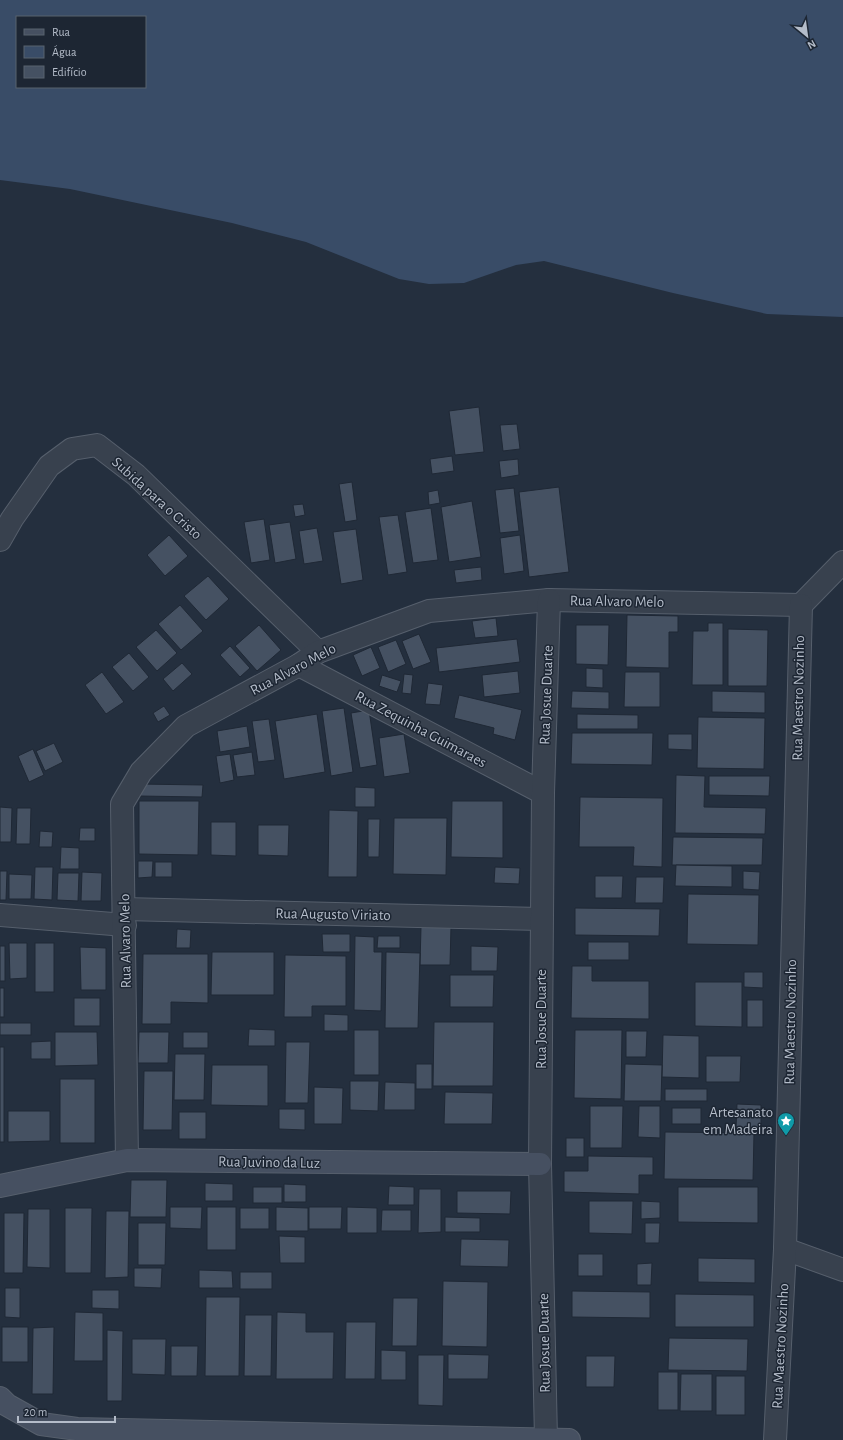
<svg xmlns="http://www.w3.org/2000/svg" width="843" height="1440" font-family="'Alegreya Sans',sans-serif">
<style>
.water{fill:#394c67;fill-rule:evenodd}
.building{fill:#455162;stroke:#1f2835}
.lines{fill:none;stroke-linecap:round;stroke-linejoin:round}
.street-casing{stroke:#565f6c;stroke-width:24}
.secondary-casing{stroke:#565f6c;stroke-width:24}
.street{stroke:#38414e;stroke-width:22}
.secondary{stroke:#465061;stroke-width:22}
.labels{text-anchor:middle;stroke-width:3;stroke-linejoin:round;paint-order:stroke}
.street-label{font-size:15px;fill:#b4bcc9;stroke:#1d2633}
.poi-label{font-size:15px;fill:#b4bcc9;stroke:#1d2633;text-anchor:end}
</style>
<rect width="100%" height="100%" fill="#242f3e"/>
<!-- water -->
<path class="water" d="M0,0H843V317L767,314L673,293L544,261L516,265L464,283L429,284L399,279L306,242L232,223L70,189L0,180ZM17,17H145V87H17Z"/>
<!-- building -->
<g class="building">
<path d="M479,407L484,452L455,455L449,411Z"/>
<path d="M517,424L520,449L503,451L500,425Z"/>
<path d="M452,456L454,471L432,474L430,459Z"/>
<path d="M518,459L519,475L501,478L499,461Z"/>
<path d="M352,482L357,520L345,522L339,484Z"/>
<path d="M559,487L569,572L529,577L519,492Z"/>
<path d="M514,488L519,531L500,533L495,490Z"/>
<path d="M438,490L440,503L429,505L428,492Z"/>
<path d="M472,501L481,557L449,562L441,507Z"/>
<path d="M303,504L305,515L295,517L293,505Z"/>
<path d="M431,508L438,560L413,563L405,512Z"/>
<path d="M398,515L407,572L388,575L379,517Z"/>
<path d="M264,519L270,560L251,563L244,522Z"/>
<path d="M290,522L296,559L275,563L269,525Z"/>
<path d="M317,528L323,561L304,564L299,531Z"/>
<path d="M356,529L363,580L341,584L333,532Z"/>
<path d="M169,535L188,556L165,576L147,555Z"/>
<path d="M520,535L524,571L504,574L500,538Z"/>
<path d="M481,567L482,580L456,583L454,570Z"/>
<path d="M208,576L229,599L206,620L184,596Z"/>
<path d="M180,605L203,631L181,650L158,624Z"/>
<path d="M627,615L678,616V632H669V668L626,667Z"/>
<path d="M496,618L498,636L475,638L472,621Z"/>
<path d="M708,623H723V685H692L693,631H708Z"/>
<path d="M259,625L281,650L257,671L235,646Z"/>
<path d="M576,625H609L608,665L576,664Z"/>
<path d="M728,629L768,630L767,686H728Z"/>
<path d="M156,630L177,653L157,671L136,647Z"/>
<path d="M419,634L431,662L413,669L402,641Z"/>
<path d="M517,639L520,662L439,672L436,648Z"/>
<path d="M396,640L406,664L388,672L378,647Z"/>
<path d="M230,646L250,668L240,677L220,655Z"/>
<path d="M371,647L380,668L362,676L353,655Z"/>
<path d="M129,653L149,677L133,691L112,667Z"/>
<path d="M182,663L192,674L173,691L163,679Z"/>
<path d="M586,668L603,669V688L586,687Z"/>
<path d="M518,671L520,693L484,697L482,675Z"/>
<path d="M102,672L124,702L106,714L85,685Z"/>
<path d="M625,672H660V707H624Z"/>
<path d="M404,674L413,675L411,694L402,693Z"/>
<path d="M382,675L401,681L397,692L379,686Z"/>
<path d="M428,683L443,685L440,705L425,704Z"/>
<path d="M572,691L609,692V709L571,708Z"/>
<path d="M712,691L765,692V713L712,712Z"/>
<path d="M459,695L522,710L515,740L493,734L494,728L454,718Z"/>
<path d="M164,706L170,715L158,722L153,713Z"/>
<path d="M344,708L353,772L331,776L322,711Z"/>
<path d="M369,710L377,765L360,768L351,713Z"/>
<path d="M317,714L325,772L284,779L275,721Z"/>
<path d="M577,714L638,715V729H577Z"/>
<path d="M698,717L765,718L764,769L697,768Z"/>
<path d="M269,719L275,760L258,762L252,721Z"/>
<path d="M247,726L250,747L220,752L217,731Z"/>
<path d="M572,733H653L652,765L571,764Z"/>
<path d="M404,734L410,773L384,777L379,738Z"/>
<path d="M668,734H692V750L668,749Z"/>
<path d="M54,743L63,762L45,771L36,751Z"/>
<path d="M33,749L44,775L29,782L18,756Z"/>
<path d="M252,752L255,775L237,777L233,755Z"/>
<path d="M230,754L234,780L220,783L216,756Z"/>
<path d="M676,775L705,776L704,807L766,808L765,834L675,833Z"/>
<path d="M709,776H770L769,796L709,795Z"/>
<path d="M139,784L203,785L202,797L139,796Z"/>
<path d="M355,787L375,788V807H355Z"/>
<path d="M580,797L663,798L662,867L633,866L634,847H579Z"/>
<path d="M139,801H199L198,855L139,854Z"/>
<path d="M452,801H503V858L451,857Z"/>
<path d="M0,807L12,808L11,842H0Z"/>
<path d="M17,808H31L30,844H16Z"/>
<path d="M329,810L358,811L357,877H328Z"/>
<path d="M394,818H447L446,875L393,874Z"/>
<path d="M368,819H380L379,857H368Z"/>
<path d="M211,822H236V856L211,855Z"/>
<path d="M258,825H289L288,856L258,855Z"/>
<path d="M80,828H95V841H79Z"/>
<path d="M40,831L53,832L52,847H39Z"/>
<path d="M673,837L763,838L762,865H672Z"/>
<path d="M61,847L79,848V869H60Z"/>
<path d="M138,861H153L152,877L138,878Z"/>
<rect x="155" y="862" width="17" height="15"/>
<path d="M676,865L732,866V887L675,886Z"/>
<path d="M35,867H53L52,900L34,899Z"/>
<path d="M495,867L520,868L519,884L494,883Z"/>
<path d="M0,871H7L6,900H0Z"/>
<path d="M743,871L760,872L759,890L743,889Z"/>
<path d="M82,872L102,873L101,901H81Z"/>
<path d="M58,873H79L78,901L57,900Z"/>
<path d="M9,874L32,875L31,899H9Z"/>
<path d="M595,876H623L622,898H595Z"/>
<path d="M636,877H664L663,903H635Z"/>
<path d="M688,894L759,895L758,945L687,944Z"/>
<path d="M575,908L660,909L659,936L575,935Z"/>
<path d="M421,927H451L450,965H420Z"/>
<path d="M177,929L191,930L190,948H176Z"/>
<path d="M322,934H350V952H323Z"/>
<path d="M355,936L374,937V952H382L381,1011L354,1010Z"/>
<path d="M378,936H400V948H377Z"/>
<rect x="588" y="942" width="41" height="18"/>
<path d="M9,943H27V978L10,979Z"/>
<rect x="35" y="943" width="19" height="49"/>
<rect x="0" y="946" width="5" height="35"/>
<path d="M471,946L498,947L497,971H471Z"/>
<path d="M80,947L106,948V990H81Z"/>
<path d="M212,952H274V995H211Z"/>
<path d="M386,952L420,953L418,1028H385Z"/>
<path d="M143,954H208V1003L171,1002V1024H142Z"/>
<path d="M285,955L346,956V1006H312V1017H284Z"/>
<path d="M572,966H592V981H649V1019L571,1018Z"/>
<path d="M744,972H763V988L744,987Z"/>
<path d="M450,975H494L493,1007H450Z"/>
<path d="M695,982H742V1027L695,1026Z"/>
<rect x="0" y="988" width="4" height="29"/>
<rect x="74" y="998" width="26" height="28"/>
<rect x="747" y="1000" width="16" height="27"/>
<path d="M324,1014L348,1015V1031H324Z"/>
<path d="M434,1022H494L493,1086H433Z"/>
<rect x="0" y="1023" width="31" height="12"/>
<path d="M249,1029L275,1030V1046H248Z"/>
<rect x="354" y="1030" width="25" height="45"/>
<path d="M575,1030H622L621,1099L574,1098Z"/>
<path d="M626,1031H647L646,1057H626Z"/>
<path d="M55,1032H97L98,1065L55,1066Z"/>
<path d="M139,1032H169L168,1063H138Z"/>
<rect x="183" y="1032" width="25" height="16"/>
<path d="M663,1035L699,1036V1078L662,1077Z"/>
<path d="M51,1041V1059H31V1042Z"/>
<path d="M286,1042H310L308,1103H285Z"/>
<rect x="0" y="1047" width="4" height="95"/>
<path d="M175,1054H205L204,1100H174Z"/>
<path d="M706,1056H741L740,1082H706Z"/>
<rect x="416" y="1064" width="16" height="25"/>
<path d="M625,1064L662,1065L661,1101H624Z"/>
<path d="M212,1065H268V1106L211,1105Z"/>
<path d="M144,1071H173L172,1130H143Z"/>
<rect x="60" y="1079" width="35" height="64"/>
<path d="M350,1081H379L378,1111L350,1110Z"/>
<path d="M385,1082L415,1083V1110H384Z"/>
<path d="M314,1087L343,1088L342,1124H314Z"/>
<rect x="665" y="1089" width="42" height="12"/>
<path d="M445,1092L493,1093L492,1124H444Z"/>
<path d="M737,1104L761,1105V1129L736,1128Z"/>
<path d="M590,1106H623L622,1148H590Z"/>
<path d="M639,1106H660V1138L638,1137Z"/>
<rect x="672" y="1108" width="29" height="16"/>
<path d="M279,1109H305V1130L279,1129Z"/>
<path d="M8,1111H50V1141L8,1142Z"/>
<rect x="179" y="1112" width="27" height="27"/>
<path d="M665,1132L754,1133L753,1180L664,1179Z"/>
<rect x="566" y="1138" width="18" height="19"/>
<path d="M588,1156L653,1157V1175H639V1194L564,1192V1171H588Z"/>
<path d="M131,1180H167L166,1217H130Z"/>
<path d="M205,1183L233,1184V1201H205Z"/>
<path d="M284,1184L306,1185V1202H284Z"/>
<path d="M389,1186L414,1187V1205H388Z"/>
<rect x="253" y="1187" width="29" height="16"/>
<path d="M678,1187H758V1223L678,1222Z"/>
<path d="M419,1189H441V1232L418,1233Z"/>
<path d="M457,1191H511L510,1214L457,1213Z"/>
<path d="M589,1201H633L632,1234L589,1233Z"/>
<path d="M641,1201L660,1202V1218L641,1219Z"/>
<path d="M170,1207H202L201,1229L170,1228Z"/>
<rect x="207" y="1207" width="29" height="43"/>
<path d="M276,1207L308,1208V1231H276Z"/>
<path d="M309,1207H342L341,1229H309Z"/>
<path d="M347,1207L377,1208V1233H347Z"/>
<path d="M65,1208H92L91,1273H65Z"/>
<rect x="240" y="1208" width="29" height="21"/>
<path d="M28,1209H50V1268L27,1267Z"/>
<path d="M382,1210H411V1231H381Z"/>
<path d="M106,1211H129L128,1277L105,1278Z"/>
<path d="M4,1213H24L23,1273H4Z"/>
<path d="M445,1217L480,1218V1232H445Z"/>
<path d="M138,1223H166L165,1265H138Z"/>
<path d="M645,1223H660L659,1243H645Z"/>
<path d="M279,1236L305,1237V1263H280Z"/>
<path d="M461,1239L509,1240L508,1267L460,1266Z"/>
<rect x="578" y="1254" width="25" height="22"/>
<path d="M698,1258L755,1259V1283L698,1282Z"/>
<path d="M652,1263L651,1285H637V1264Z"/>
<path d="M134,1268H162L161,1288L134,1287Z"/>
<path d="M199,1270L232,1271L233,1288H199Z"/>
<rect x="240" y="1272" width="32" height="17"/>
<path d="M443,1281L488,1282L487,1347L442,1346Z"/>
<path d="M5,1288H20V1318L5,1317Z"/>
<path d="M92,1290H119V1309L92,1308Z"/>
<path d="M572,1291L650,1292V1318L572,1317Z"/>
<path d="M675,1294L754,1295V1327H675Z"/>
<path d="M206,1297H240L239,1376H205Z"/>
<path d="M393,1298H418L417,1346H392Z"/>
<path d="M75,1312L103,1313V1361H74Z"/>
<path d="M277,1312L306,1313V1332H334L333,1379H276Z"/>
<path d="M245,1315H272L271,1376H244Z"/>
<path d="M346,1322H376L375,1379H345Z"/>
<rect x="2" y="1327" width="26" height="35"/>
<path d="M54,1327L53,1394H32L33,1328Z"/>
<path d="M107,1330L123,1331L122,1401H107Z"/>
<path d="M669,1338L748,1339L747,1371L668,1370Z"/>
<path d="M132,1339H166L165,1375L132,1374Z"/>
<path d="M171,1346H198L197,1376H171Z"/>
<path d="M381,1350L406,1351V1380H381Z"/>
<path d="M448,1354L489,1355L488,1379H448Z"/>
<path d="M418,1355H444L443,1406L418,1405Z"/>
<path d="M586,1356H615L614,1387H586Z"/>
<rect x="658" y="1372" width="20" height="38"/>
<path d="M681,1374H712V1411H680Z"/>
<rect x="716" y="1376" width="29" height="39"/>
</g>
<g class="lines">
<!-- street casing -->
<g class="street-casing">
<g id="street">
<path d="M0,540L12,519L49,466L72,449L97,445L136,475L318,652"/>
<path d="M299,665L543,793"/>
<path d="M124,909L541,919"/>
<path d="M0,915L125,925"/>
<path d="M127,1160L122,804L141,772L186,726L299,665L318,652L429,611L549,600L801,605L843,562"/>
<path d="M785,1249L843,1270"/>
<path d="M546,1439L540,1164L543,793L549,600"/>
<path d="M775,1440L785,1249L801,605"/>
</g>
</g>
<!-- secondary casing -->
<g class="secondary-casing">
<g id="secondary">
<path d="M0,1186L127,1160L540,1164"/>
<path d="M0,1398L7,1405L41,1424L77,1429L569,1440"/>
</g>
</g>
<!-- street -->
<use href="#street" class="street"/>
<!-- secondary -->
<use href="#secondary" class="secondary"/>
</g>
<!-- icons -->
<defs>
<g id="sight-pin" transform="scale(0.9)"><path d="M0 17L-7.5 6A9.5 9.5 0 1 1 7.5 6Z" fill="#0f9aa8" stroke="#1d2633"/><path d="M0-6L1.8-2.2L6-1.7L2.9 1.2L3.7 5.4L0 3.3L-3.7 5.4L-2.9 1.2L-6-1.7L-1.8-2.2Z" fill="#fff"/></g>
</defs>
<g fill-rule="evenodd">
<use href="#sight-pin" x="786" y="1121"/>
</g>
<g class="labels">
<!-- street labels -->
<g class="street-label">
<text transform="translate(157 498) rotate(42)" y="5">Subida para o Cristo</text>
<text transform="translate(617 601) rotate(1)" y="5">Rua Alvaro Melo</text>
<text transform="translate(293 669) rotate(-28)" y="5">Rua Alvaro Melo</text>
<text transform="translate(546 695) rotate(-88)" y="5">Rua Josue Duarte</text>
<text transform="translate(798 698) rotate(-89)" y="5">Rua Maestro Nozinho</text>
<text transform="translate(421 729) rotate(28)" y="5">Rua Zequinha Guimaraes</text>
<text transform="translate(333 914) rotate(1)" y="5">Rua Augusto Viriato</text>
<text transform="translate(125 941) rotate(-91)" y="5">Rua Alvaro Melo</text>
<text transform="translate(541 1019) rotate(-90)" y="5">Rua Josue Duarte</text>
<text transform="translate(790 1022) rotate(-89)" y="5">Rua Maestro Nozinho</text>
<text transform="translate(269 1162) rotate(1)" y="5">Rua Juvino da Luz</text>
<text transform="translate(544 1343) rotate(-91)" y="5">Rua Josue Duarte</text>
<text transform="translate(780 1346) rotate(-87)" y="5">Rua Maestro Nozinho</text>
</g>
<!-- poi labels -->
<g class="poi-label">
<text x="773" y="1117">Artesanato<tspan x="773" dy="17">em Madeira</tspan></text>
</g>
</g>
<!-- legend -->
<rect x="16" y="16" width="130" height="72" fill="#1d2633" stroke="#59626f"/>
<rect x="24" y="29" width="20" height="6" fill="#465061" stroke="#59626f"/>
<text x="52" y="36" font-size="12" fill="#b4bcc9">Rua</text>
<rect x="24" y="46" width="20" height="12" fill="#394c67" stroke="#59626f"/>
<text x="52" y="56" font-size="12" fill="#b4bcc9">Água</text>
<rect x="24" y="66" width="20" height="12" fill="#455162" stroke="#59626f"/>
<text x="52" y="76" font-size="12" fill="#b4bcc9">Edifício</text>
<!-- north arrow -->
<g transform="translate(807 36) rotate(151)" stroke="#1d2633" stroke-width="3" paint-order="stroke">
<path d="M0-3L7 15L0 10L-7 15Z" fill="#b4bcc9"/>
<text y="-6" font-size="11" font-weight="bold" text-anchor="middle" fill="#b4bcc9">N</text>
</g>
<!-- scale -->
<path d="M18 1416v6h97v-6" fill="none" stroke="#b4bcc9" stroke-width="2"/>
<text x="24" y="1416" font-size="12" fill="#b4bcc9" stroke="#1d2633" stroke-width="3" paint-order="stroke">20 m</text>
</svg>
